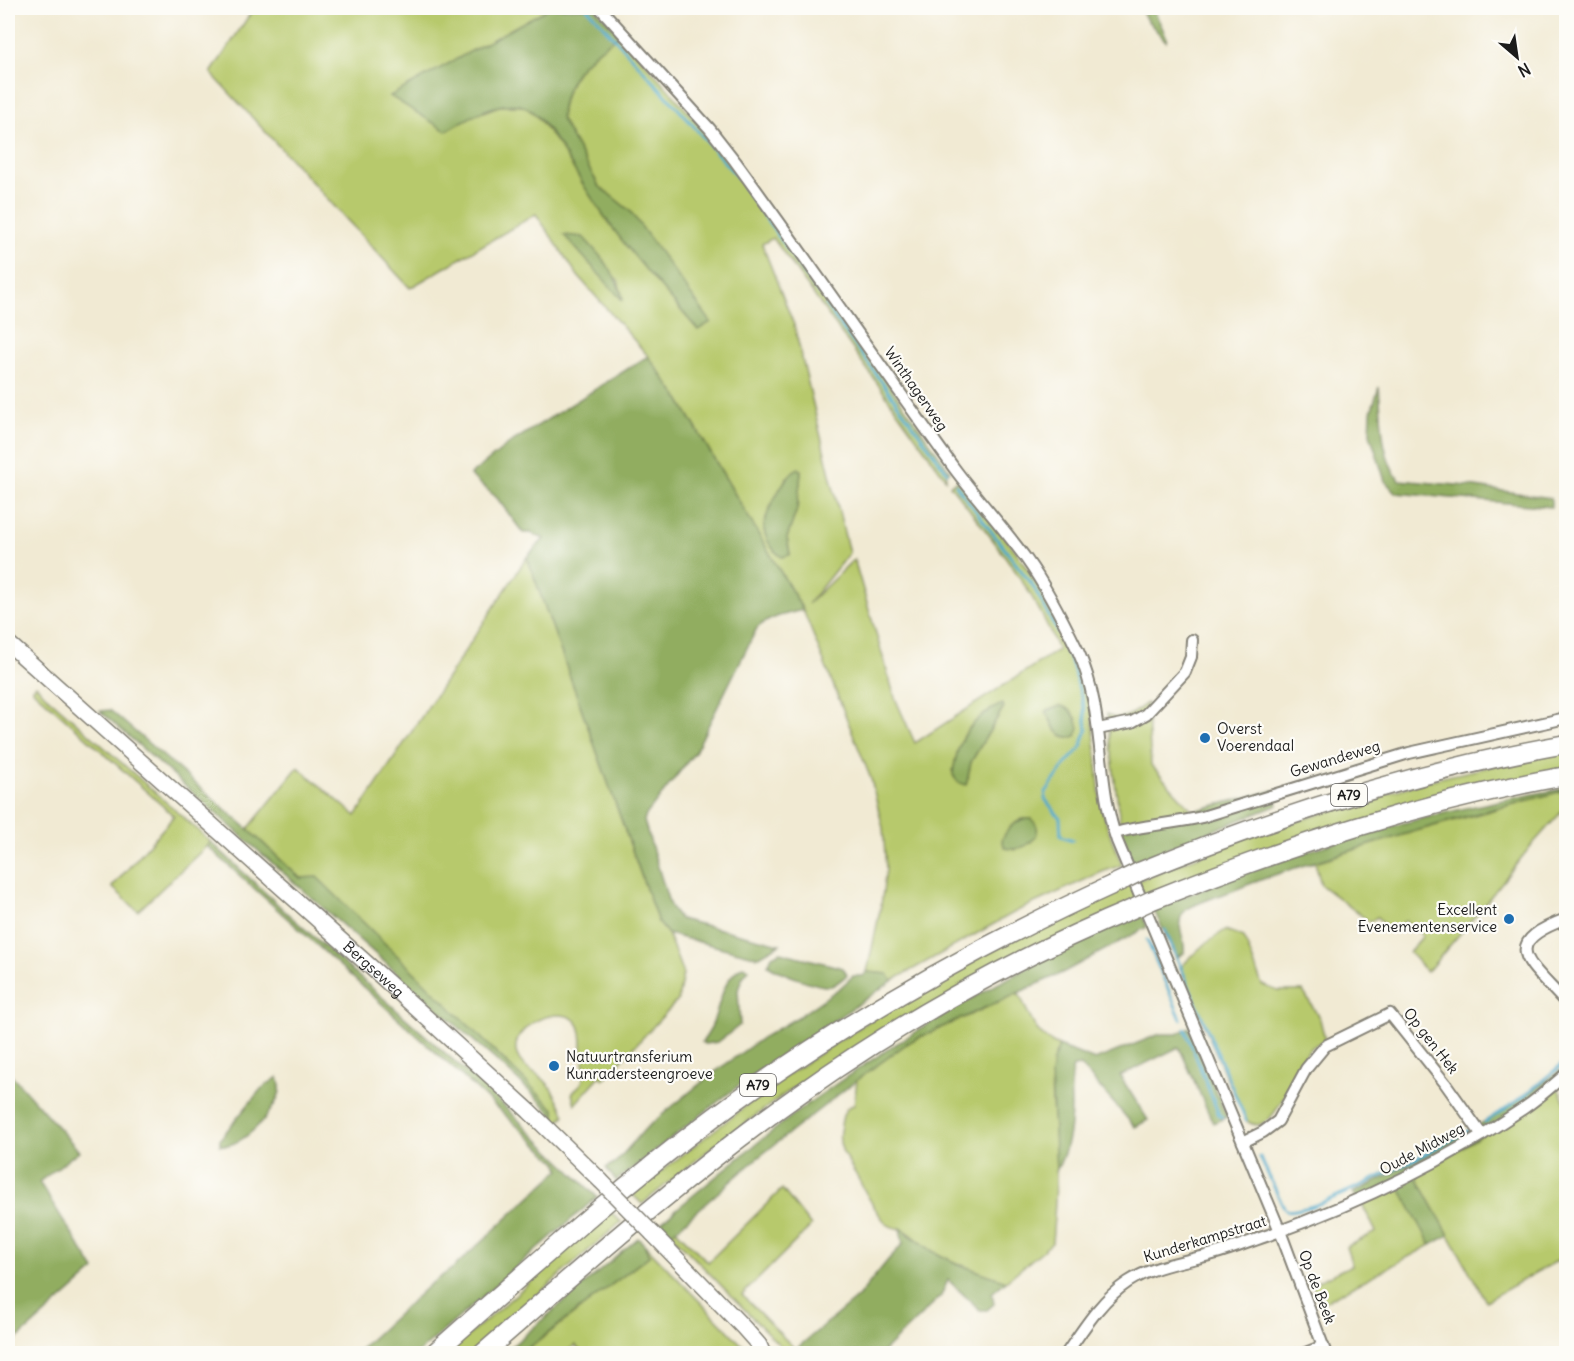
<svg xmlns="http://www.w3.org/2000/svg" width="1574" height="1361" font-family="Delius,sans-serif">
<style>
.green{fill:#b7c96c;stroke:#6a7244;stroke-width:1.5;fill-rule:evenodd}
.forest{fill:#91ad60;stroke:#56643e;stroke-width:1.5}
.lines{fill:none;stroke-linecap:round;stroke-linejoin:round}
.stream{stroke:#4ca9ca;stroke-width:3}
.street-casing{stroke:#868378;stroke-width:14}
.secondary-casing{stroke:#868378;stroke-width:18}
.highway-casing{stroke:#868378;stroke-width:21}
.street{stroke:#fff;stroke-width:10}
.secondary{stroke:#fff;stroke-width:15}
.highway{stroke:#fff;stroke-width:18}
.secondary-bridge-casing{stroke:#868378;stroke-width:18;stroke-linecap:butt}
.highway-bridge-casing{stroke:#868378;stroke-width:21;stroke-linecap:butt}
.secondary-bridge{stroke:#fff;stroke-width:15}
.highway-bridge{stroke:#fff;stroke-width:18}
.poi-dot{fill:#1f6fb2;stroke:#fdfcf7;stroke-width:2}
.labels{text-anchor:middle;stroke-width:4.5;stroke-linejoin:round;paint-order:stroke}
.shield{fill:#fdfcf7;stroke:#605f5e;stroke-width:1.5}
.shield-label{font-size:14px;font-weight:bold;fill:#1c1c1c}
.street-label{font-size:15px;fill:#1c1c1c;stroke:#fdfcf7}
.poi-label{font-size:15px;fill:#1c1c1c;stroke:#fdfcf7;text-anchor:start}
</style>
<rect width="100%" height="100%" fill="#fdfcf7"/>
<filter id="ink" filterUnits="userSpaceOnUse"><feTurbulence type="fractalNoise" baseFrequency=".0167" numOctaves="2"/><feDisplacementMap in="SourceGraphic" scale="12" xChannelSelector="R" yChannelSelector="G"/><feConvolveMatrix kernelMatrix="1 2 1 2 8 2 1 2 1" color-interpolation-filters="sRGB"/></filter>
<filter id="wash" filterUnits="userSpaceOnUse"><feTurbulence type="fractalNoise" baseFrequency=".008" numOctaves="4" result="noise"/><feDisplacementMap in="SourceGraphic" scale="24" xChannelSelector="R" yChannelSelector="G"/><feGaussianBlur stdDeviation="1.35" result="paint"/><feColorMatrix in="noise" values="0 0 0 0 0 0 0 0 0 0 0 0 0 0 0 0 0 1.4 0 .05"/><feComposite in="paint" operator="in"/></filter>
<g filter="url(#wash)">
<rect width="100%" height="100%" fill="#f1ead3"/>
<!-- green -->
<g class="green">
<path d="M254,8H549L391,96L473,116L499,106H523L535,114L562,150L595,203L650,275L698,330L642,228L630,211L599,186L561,119C564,75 588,58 620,34L732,162L950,471L946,474V479L773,238L762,244L794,325L849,553L808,604L854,559L895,698L915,743L1058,650C1034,588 991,537 950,485L958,480L1015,550L1040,588L1068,646C1096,670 1095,766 1101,803C1105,824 1114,845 1122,865L1102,872L1017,911L892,981L888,974L867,972L881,905L886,869L883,828L871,779L803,610L679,399L648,356L578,276L536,214L410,288L211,73ZM565,235L618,280L623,299H622ZM801,470L797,509L787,538L790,553L765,533L764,525L786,478ZM1060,706L1068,709L1077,719L1076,736C1058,741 1052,726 1047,711ZM1002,710L971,762L967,782H958L954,777L953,771C961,738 965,719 1002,710ZM1023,819H1031L1028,843L1014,850L1002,840L1012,825Z"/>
<path d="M527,557L658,922L668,934L683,974L678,1000L604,1079L600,1076L575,1104L572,1094C574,1090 578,1087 581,1084C587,1074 583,1057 582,1047C582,1040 582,1030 578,1024C563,1001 507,1026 517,1055C522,1069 538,1072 547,1083C555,1092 560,1104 565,1115L558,1123L554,1119L555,1110L310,879L300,878L248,829L298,767L356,816Z"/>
<path d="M36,685L44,694L211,842L138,911L112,887L174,816L32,689Z"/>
<path d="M1147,703L1151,765L1193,811L1120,823L1107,714C1121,724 1136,711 1147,703Z"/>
<path d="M1566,750V769L1147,895L796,1086L705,1153L642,1204L632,1194L778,1081L916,990L1073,907L1243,838L1430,780Z"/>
<path d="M1566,790V807L1530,847L1476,915L1427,972L1409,952L1423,936L1405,921L1392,932L1377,917L1370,922L1321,885L1315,862L1416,831Z"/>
<path d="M1225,930L1244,937L1262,985L1278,991H1303L1320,1019L1325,1040C1320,1043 1313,1045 1309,1050C1295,1067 1280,1118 1261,1124C1256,1126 1252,1124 1248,1122L1229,1084L1180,968L1200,948Z"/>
<path d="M1019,993C1030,1016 1034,1036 1059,1046C1044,1083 1056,1122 1056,1160C1057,1188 1054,1216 1052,1243L1006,1281C982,1272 955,1265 934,1252C924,1246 917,1238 908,1232C901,1227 894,1230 887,1224C874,1211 864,1189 855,1173C847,1160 837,1147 840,1131C842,1121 842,1107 854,1105L857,1080L909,1042Z"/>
<path d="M1558,1088L1566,1104V1256L1486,1301L1416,1176Z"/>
<path d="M1398,1184L1431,1245L1320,1304L1312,1284L1352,1265L1346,1247L1376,1232L1361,1202Z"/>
<path d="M782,1189L811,1226L742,1295L796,1350L787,1353L671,1234L677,1229L678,1232L708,1262Z"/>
<path d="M611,1212L621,1222L471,1353L447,1354Z"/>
<path d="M644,1244L750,1353L583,1354L575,1345L565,1353L522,1354L649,1256Z"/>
</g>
<!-- forest -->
<g class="forest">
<path d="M549,8H595L620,34C588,58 563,75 561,119L599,186L630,211L711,322L698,330C663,289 623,247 594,201C584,187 576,172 567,158C559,145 538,110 523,106C497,99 467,119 446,131L390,96Z"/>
<path d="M1140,8H1153L1167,38L1166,41L1146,19Z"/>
<path d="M564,235L583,237C603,259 616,271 623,301Z"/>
<path d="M648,356L679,399L803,610C787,614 769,617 757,628L695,752L646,815L644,821L670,906L680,919L780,944L758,957L668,934L658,922L527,557L544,539L531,533H523L497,498L470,475L513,441Z"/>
<path d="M1379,387C1382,418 1380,454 1399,480L1468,486L1551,498V507L1396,493L1385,481L1370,434L1371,412Z"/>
<path d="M799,468L801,473L797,509L787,538L790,555L782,557C773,552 762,535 764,524C768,510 785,473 799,468Z"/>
<path d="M1002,704L1004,707L1002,710L971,762L967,782L966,785L958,782L953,775C956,741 970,718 1002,704Z"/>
<path d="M1060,706C1072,707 1076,717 1079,728L1076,736C1057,741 1053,725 1046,711Z"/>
<path d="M110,710L248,829L300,878L317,877L555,1110V1118L543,1104L508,1071L100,711Z"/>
<path d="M1566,788V790C1498,807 1431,826 1363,847C1321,860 1278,872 1237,889C1225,894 1195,903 1186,910C1172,922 1187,939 1184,953L1176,958L1153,908C1196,892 1239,875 1282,860C1374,827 1471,805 1566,788Z"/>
<path d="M1275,790L1278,805L1132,862L1120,823L1193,811Z"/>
<path d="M1023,819H1031C1050,834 1022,854 1005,848L1002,840C1007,829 1012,824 1023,819Z"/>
<path d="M211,842L288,914L496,1098L597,1197L418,1353H356L429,1285L453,1268L560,1169L558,1164L526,1134L207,846Z"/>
<path d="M1141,913L1147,927L1064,972L909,1042L857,1080L755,1160L671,1234L660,1223C709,1182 758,1141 809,1103C912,1029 1025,964 1141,913Z"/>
<path d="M780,952L843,968L847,975C842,979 837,984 831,986C818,988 779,972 768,965L772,956Z"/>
<path d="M743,966L749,969L742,978L738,990L740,1025L718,1042L705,1044L702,1042C706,1037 710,1031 712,1025C720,1005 722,978 743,966Z"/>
<path d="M867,972L888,974L892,981L742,1083L616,1181L606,1168L616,1162L645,1129L708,1077L762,1038L798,1017L841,987L853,976H863Z"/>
<path d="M1189,1027L1227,1117L1213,1123L1179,1047L1120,1076L1148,1120L1135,1127L1081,1066L1073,1067C1069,1079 1071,1092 1071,1105C1071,1127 1067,1152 1056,1171L1051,1075L1053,1060L1059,1046L1095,1060L1160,1034H1177Z"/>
<path d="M1566,1066V1080L1416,1176L1449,1235L1431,1245L1398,1185L1361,1202L1353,1193C1409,1166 1462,1137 1514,1103C1532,1092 1550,1080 1566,1066Z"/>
<path d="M8,1071L79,1151L39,1182L95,1270L8,1347Z"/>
<path d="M278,1077C279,1082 281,1086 280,1091C276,1111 242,1149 220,1145V1139L261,1089Z"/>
<path d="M900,1228L934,1252L958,1264L1006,1281L992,1293L994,1304L987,1310H980L948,1280L941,1296L882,1353H791L858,1297L888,1260L903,1244Z"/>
<path d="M638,1238L644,1244L649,1256L522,1353H504Z"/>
</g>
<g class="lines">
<!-- stream -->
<g class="stream">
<path d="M587,8L691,123L738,178"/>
<path d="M744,187L819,294"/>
<path d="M826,305L947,472"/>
<path d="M956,485L1033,586L1058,633"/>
<path d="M1064,647L1072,664L1084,707L1087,730L1080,749L1068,761L1046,792L1045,799L1060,818L1061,836L1073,840"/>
<path d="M1165,930L1246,1120"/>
<path d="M1147,940L1181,1019"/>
<path d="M1185,1029L1219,1115L1222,1117"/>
<path d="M1485,1122L1523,1097L1565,1062"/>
<path d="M1260,1157L1284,1208L1287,1211C1313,1209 1338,1196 1362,1185C1399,1168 1434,1149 1470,1130"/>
</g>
</g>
</g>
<g filter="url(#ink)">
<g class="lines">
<!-- street casing -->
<g class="street-casing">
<g id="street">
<path d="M600,8L710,129L735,161C809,262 880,366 954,468C977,499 1004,528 1027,560C1047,588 1063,620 1078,651C1106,712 1095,779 1117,841L1280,1231L1326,1354"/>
<path d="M1098,729L1132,722L1146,714L1185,672L1191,657L1192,640"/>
<path d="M1115,833C1143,825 1173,824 1202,817L1409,753L1566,718"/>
<path d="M1566,919C1496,945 1531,963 1566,1003"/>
<path d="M1243,1142L1263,1132L1278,1121L1306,1069L1325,1046L1390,1014L1445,1083L1482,1135"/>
<path d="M1066,1354C1084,1328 1101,1300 1128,1282C1154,1265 1184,1262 1213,1254C1232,1249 1251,1241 1269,1235C1358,1203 1446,1161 1524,1108C1539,1098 1553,1085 1566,1074"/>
<path d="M1303,1354L1323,1346"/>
</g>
</g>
<!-- secondary casing -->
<g class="secondary-casing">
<g id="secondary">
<path id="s1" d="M8,643L382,977L529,1111L601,1181"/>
<path d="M652,1233L743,1327L759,1345L763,1354"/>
</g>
</g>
<!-- highway casing -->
<g class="highway-casing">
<g id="highway">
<path d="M1139,872C1278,815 1419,770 1566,744"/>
<path d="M1150,901C1285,847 1423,801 1566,776"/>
<path d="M433,1354C535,1264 636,1172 747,1093C866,1009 992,939 1125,879"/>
<path d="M482,1354C586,1264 689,1172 801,1093C905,1019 1019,956 1137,907"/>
</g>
</g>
<!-- street -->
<use href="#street" class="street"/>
<!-- secondary -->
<use href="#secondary" class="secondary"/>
<!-- highway -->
<use href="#highway" class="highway"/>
<!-- secondary-bridge casing -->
<g class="secondary-bridge-casing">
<path id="secondary-bridge" d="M601,1181L652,1233"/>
</g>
<!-- highway-bridge casing -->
<g class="highway-bridge-casing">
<g id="highway-bridge">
<path d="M1125,879L1139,872"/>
<path d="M1137,907L1150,901"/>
</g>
</g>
<!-- secondary-bridge -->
<use href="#secondary-bridge" class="secondary-bridge"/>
<!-- highway-bridge -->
<use href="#highway-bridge" class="highway-bridge"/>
</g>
</g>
<!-- markers -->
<g class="poi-dot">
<circle cx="1205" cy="738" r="6"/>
<circle cx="1509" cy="919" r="6"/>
<circle cx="554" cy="1066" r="6"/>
</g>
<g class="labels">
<!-- shield labels -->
<g class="shield">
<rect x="1331" y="784" width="36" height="22" rx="4.5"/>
<rect x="740" y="1074" width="36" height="22" rx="4.5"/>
</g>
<g class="shield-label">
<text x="1349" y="800">A79</text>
<text x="758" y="1090">A79</text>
</g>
<!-- street labels -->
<g class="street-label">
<text transform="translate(916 389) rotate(55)" y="5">Winthagerweg</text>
<text transform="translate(1335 759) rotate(-17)" y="5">Gewandeweg</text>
<text dy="5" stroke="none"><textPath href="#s1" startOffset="490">Bergseweg</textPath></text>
<text transform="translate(1431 1041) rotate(52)" y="5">Op gen Hek</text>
<text transform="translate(1422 1149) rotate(-28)" y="5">Oude Midweg</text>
<text transform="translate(1205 1239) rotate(-17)" y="5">Kunderkampstraat</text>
<text transform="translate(1317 1287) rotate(69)" y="5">Op de Beek</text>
</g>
<!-- poi labels -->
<g class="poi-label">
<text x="1217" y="734">Overst<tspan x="1217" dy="17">Voerendaal</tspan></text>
<text x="1497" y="915" text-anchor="end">Excellent<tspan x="1497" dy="17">Evenementenservice</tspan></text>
<text x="566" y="1062">Natuurtransferium<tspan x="566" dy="17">Kunradersteengroeve</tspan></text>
</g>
</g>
<!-- margin -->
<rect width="1574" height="1361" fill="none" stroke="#fdfcf7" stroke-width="30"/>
<!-- north arrow -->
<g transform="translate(1517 57) rotate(151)" stroke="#fdfcf7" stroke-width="4.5" paint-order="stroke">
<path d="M0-4.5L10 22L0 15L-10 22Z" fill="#1c1c1c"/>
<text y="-9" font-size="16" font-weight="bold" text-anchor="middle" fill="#1c1c1c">N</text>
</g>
</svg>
